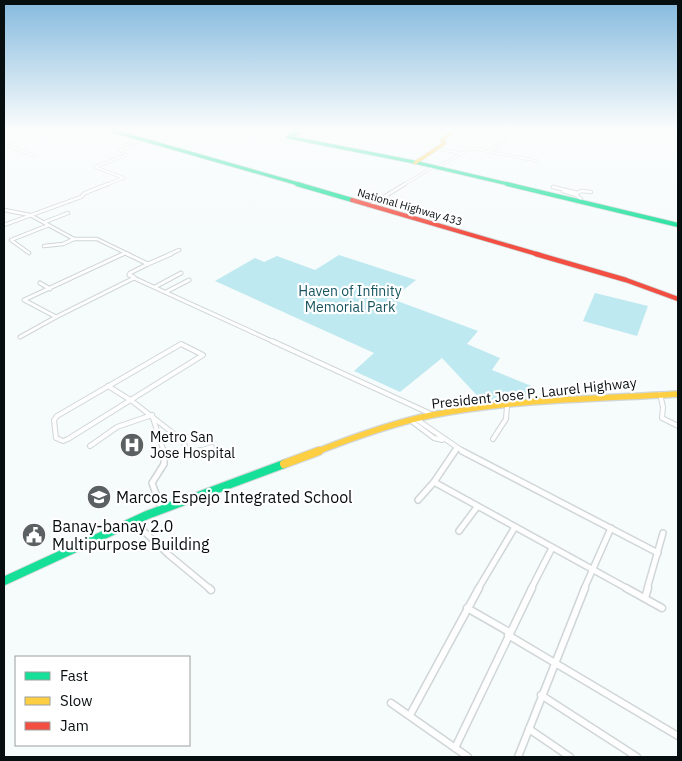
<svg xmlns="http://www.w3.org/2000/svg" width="682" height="761" font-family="'IBM Plex Sans',sans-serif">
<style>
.green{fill:#bfe9f0}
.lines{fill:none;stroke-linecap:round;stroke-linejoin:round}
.street-far5-casing{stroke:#d0d6d7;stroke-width:3}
.street-far4-casing{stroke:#d0d6d7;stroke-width:4.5}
.street-far3-casing{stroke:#d0d6d7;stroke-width:5}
.street-far2-casing{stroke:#d0d6d7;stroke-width:6}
.street-far1-casing{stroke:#d0d6d7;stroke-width:8}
.street-casing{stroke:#d0d6d7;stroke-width:9}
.fast-far2-casing{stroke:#d0d6d7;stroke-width:4.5}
.fast-far1-casing{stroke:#d0d6d7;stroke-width:5.5}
.fast-casing{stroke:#d0d6d7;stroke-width:10}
.slow-far2-casing{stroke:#d0d6d7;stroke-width:4.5}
.slow-far1-casing{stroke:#d0d6d7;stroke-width:8}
.slow-casing{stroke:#d0d6d7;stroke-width:10}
.jam-far1-casing{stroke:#d0d6d7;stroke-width:5.5}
.jam-casing{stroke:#d0d6d7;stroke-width:6}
.street-far5{stroke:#fefefe;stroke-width:2}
.street-far4{stroke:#fefefe;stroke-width:2.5}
.street-far3{stroke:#fefefe;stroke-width:3}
.street-far2{stroke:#fefefe;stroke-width:4}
.street-far1{stroke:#fefefe;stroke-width:5}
.street{stroke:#fefefe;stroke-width:6}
.fast-far2{stroke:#16e098;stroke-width:3}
.fast-far1{stroke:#16e098;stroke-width:4}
.fast{stroke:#16e098;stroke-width:8}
.slow-far2{stroke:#ffcf43;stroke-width:3}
.slow-far1{stroke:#ffcf43;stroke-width:5.5}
.slow{stroke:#ffcf43;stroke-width:8}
.jam-far1{stroke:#f24e42;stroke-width:4}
.jam{stroke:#f24e42;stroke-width:4.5}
.labels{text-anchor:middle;stroke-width:4.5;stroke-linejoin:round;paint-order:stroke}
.far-street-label{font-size:11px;fill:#070e10;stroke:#fff}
.park-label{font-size:14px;fill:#18555f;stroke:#fff}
.street-label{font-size:14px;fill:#070e10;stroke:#fff}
.poi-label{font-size:14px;fill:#070e10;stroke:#fff;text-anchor:start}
.near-poi-label{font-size:16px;fill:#070e10;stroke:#fff;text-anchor:start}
</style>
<rect width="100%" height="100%" fill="#f6fbfb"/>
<!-- green -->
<g class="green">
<path d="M339,255L416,280L392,299L478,331L467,344L500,358L492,370L534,387L525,399L484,403L442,358L400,392L354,371L374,353L215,281L255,258L264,262L277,256L315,270Z"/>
<path d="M595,293L648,306L637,336L583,321Z"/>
</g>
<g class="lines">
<!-- street-far5 casing -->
<g class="street-far5-casing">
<g id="street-far5">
<path d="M131,137L156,129"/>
<path d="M276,142L288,137"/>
<path d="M4,144L63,129"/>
<path d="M4,144L34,156"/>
<path d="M125,145L142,140"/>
<path d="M437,149L460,153"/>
<path d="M490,151L505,139"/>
<path d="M436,168L471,148L537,161"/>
<path d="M105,185L124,178L95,167L126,155L120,150L148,142"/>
<path d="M403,185L433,167"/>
</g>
</g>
<!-- street-far4 casing -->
<g class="street-far4-casing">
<g id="street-far4">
<path d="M553,187L578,193L576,195L581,199L577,202"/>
<path d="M563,191L576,195"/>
<path d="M578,193L581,191L591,192"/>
<path d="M369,206L405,184"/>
<path d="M4,210L30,215L74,239H97L130,255"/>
<path d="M45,222L68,213"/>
<path d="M4,225L81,197L85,193L108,184"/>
<path d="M44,246L63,244L74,239"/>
<path d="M29,253L11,240L49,225"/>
<path d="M121,255L125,253"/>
<path d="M168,255L179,250"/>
</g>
</g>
<!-- street-far3 casing -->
<g class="street-far3-casing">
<g id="street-far3">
<path d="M123,254L24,300L56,317L134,278L274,342"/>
<path d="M127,254L148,264L130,273L129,275L134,277"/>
<path d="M148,264L171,254"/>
<path d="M40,283L50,289"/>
<path d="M155,287L181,273"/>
<path d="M166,292L189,280"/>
<path d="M20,337L56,317"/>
</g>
</g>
<!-- street-far2 casing -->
<g class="street-far2-casing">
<g id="street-far2">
<path d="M272,341L431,414"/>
<path d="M181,344L203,355L68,439L63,441L56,438L54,420L57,416Z"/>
<path d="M108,386L132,401L183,441L188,452"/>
<path d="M660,394L663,407L662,418L678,426"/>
<path d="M152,415L164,452"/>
<path d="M416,419L464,452"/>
<path d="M410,420L434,438L442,440"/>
<path d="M493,439L506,419L507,406"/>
<path d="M90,446L117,427L152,415"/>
<path d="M196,452L212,447"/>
<path d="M454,452L457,448"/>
</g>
</g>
<!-- street-far1 casing -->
<g class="street-far1-casing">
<g id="street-far1">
<path d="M187,451L189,454L200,451"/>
<path d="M462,451L658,553"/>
<path d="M434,482L628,589"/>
<path d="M418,500L434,482L455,451"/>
<path d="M162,510L152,483L164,464V451"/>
<path d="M133,521L169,555L210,589"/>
<path d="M459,531L477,507"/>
<path d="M478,589L515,527"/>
<path d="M531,589L552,548"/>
<path d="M584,589L611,528"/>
<path d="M647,589L663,533"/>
</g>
</g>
<!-- street casing -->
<g class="street-casing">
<g id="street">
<path d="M209,588L211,590"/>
<path d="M626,588L662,608"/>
<path d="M645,598L648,588"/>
<path d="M467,608L509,632"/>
<path d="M508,635L678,736"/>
<path d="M541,695L637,757"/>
<path d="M391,703L468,757"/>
<path d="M410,715L479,588"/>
<path d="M529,729L570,757"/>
<path d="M455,748L532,588"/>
<path d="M518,757L585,588"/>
</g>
</g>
<!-- fast-far2 casing -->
<g class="fast-far2-casing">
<g id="fast-far2">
<path d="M106,129L302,185"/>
<path d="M284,129L298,133L288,137L414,162L512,185"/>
</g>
</g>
<!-- fast-far1 casing -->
<g class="fast-far1-casing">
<g id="fast-far1">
<path d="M297,184L352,200"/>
<path d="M507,184L678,225"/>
</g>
</g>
<!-- fast casing -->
<g class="fast-casing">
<path id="fast" d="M4,581L147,515L284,464"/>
</g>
<!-- slow-far2 casing -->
<g class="slow-far2-casing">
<path id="slow-far2" d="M415,163L445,143L442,141L443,139L458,129"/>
</g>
<!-- slow-far1 casing -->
<g class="slow-far1-casing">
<path id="slow-far1" d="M316,452C354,437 392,423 432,415C513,399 596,399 678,394"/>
</g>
<!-- slow casing -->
<g class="slow-casing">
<path id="slow" d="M284,464L319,451"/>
</g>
<!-- jam-far1 casing -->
<g class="jam-far1-casing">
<path id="jam-far1" d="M352,200L540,255"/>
</g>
<!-- jam casing -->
<g class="jam-casing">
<path id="jam" d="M536,254L626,280L678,299"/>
</g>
<!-- street-far5 -->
<use href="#street-far5" class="street-far5"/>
<!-- street-far4 -->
<use href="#street-far4" class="street-far4"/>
<!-- street-far3 -->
<use href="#street-far3" class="street-far3"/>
<!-- street-far2 -->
<use href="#street-far2" class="street-far2"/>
<!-- street-far1 -->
<use href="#street-far1" class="street-far1"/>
<!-- street -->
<use href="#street" class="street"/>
<!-- fast-far2 -->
<use href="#fast-far2" class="fast-far2"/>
<!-- fast-far1 -->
<use href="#fast-far1" class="fast-far1"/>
<!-- fast -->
<use href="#fast" class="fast"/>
<!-- slow-far2 -->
<use href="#slow-far2" class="slow-far2"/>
<!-- slow-far1 -->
<use href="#slow-far1" class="slow-far1"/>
<!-- slow -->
<use href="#slow" class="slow"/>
<!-- jam-far1 -->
<use href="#jam-far1" class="jam-far1"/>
<!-- jam -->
<use href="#jam" class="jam"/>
</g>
<!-- sky -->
<linearGradient id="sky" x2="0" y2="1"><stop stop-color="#85bade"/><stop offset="0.55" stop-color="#fbfdfd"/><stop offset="1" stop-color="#fbfdfd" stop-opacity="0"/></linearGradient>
<rect width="682" height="236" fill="url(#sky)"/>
<!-- icons -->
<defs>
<g id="hospital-disc" transform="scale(1.25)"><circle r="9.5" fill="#5b6162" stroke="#fff"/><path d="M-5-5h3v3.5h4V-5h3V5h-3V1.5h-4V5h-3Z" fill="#fff"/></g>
<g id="school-disc" transform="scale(1.25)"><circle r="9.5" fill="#5b6162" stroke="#fff"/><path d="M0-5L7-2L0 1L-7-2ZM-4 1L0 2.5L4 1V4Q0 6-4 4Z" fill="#fff"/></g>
<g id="civic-disc" transform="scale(1.25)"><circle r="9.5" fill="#5b6162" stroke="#fff"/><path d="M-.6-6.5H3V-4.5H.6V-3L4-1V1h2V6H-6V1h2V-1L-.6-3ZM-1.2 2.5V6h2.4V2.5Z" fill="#fff"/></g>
</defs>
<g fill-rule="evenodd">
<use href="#hospital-disc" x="132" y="445"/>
<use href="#school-disc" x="99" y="497"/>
<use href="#civic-disc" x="34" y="535"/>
</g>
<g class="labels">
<!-- far-street labels -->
<g class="far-street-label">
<text transform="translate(410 207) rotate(16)" y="4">National Highway 433</text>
</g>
<!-- park labels -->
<g class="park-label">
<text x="350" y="296">Haven of Infinity<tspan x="350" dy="16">Memorial Park</tspan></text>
</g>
<!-- street labels -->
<g class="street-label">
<text transform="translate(534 393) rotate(-6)" y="5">President Jose P. Laurel Highway</text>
</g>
<!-- poi labels -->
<g class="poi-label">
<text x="150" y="442">Metro San<tspan x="150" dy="16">Jose Hospital</tspan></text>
</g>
<!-- near-poi labels -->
<g class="near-poi-label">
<text x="116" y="503">Marcos Espejo Integrated School</text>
<text x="52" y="532">Banay-banay 2.0<tspan x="52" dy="18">Multipurpose Building</tspan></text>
</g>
</g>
<!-- border -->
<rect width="682" height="761" fill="none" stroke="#070e10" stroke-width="10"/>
<!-- legend -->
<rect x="15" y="656" width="175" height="90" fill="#ffffff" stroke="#9c9f9f"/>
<rect x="25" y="672" width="25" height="8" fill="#16e098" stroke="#9c9f9f"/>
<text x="60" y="681" font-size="15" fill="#070e10">Fast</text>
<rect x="25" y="697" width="25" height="8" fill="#ffcf43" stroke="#9c9f9f"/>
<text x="60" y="706" font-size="15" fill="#070e10">Slow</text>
<rect x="25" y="722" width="25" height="8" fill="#f24e42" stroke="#9c9f9f"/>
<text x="60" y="731" font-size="15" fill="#070e10">Jam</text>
</svg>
